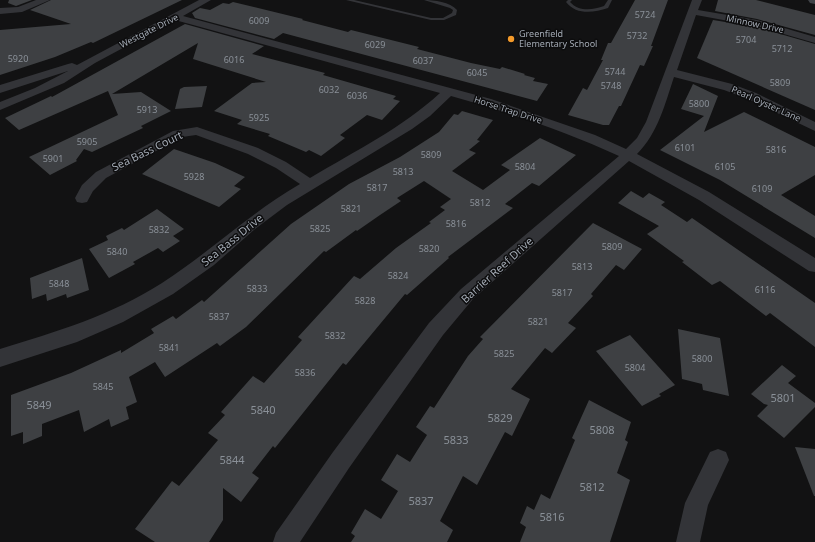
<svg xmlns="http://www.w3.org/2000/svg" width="815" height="542" font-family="'Noto Sans',sans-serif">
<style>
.building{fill:#3e4043}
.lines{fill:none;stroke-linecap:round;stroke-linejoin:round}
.lane{fill:#333438;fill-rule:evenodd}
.street{fill:#333438;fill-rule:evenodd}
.secondary{fill:#414348;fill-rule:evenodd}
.poi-dot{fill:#f49a2a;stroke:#0d0d0e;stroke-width:1.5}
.labels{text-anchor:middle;stroke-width:3;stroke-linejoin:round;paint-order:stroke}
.number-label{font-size:9px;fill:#8a9098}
.far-street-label{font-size:9px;fill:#a3aab4;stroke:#0d0d0e}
.far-poi-label{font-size:9px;fill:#a3aab4;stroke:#0d0d0e;text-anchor:start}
.street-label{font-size:11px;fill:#a3aab4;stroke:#0d0d0e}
.near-number-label{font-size:11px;fill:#8a9098}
</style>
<rect width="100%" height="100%" fill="#121213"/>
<!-- building -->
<g class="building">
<path d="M9,0H32L16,6L8,3Z"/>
<path d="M51,0H182L93,43L91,42L55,57L0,75V30L71,24L30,10Z"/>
<path d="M635,0H668L651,46H653L644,66L640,65L621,106H619L609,125H603L568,115L583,88L587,90L603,60H601L608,43H611Z"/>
<path d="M718,0H756L815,15V35L757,19L715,11Z"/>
<path d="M233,2L303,19L302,20L348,32L351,30L419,47L417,49L471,63L500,69L502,67L525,74L524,75L535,78L533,81L548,84L537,101L283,33L274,39L195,18L192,13L200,8L210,10L223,3L229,4Z"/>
<path d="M713,20L756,27L815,44V110L697,58Z"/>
<path d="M185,24L264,46L252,54L325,73L323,75L396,96L393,99L400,101L382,120L367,115L340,135L345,138L321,156L309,150L306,152L268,136L270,134L237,124L242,120L214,111L252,83L266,82L193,59L198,43L112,94L141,92L171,111L141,126L143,128L92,152L84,149L76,160L77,161L50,175L29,157L118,115L108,91L19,130L5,118L51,96L52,97Z"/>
<path d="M693,84L718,96L704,132L744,112L815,147V175L781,195L815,216V238L720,180L660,150L704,116L681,109Z"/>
<path d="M207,86L202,107L175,109L180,89L184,87Z"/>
<path d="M462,111L493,120L477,140L480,141L469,150L476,153L452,171L483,190L510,170L501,165L540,138L576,155L539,186L532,183L505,204L513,208L448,257L449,258L407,295L405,294L346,365L343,363L275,448L273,446L252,473L259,478L241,502L223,488V520L209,542H155L135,529L172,481L179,486L218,440L208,433L225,415L221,412L253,376L264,383L302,340L298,337L354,276L360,279L396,248L431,223L429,222L445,210L440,207L451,199L424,181L397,198L401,201L380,215L357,231L356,230L326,252L324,251L246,327L220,346L217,343L165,377L155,362L129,377L137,402L126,407L129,419L111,427L109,419L84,432L79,410L42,424V436L23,444V432L11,436V395L71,373L121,350V353L154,333L151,329L173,316L176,319L202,300L204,302L291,224L349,184L400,157L439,132L454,114L458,115Z"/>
<path d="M174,149L215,163L245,177L234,186L241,189L219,207L142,174Z"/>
<path d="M631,191L643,198L649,193L665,202L661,205L687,222L692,218L815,303V347L770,313L766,316L720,281L712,285L682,262L684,261L647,234L659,226L618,203Z"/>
<path d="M157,209L184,229L173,236L180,241L163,252L158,248L133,262L135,264L109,278L89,249L108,240L106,236L122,228L124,230Z"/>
<path d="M593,223L642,249L624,270L616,265L591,294L593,296L568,323L576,328L552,353L545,348L511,389L530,399L512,436L505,432L477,485L463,476L440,521L453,530L447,542H351L355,536L351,533L365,509L381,519L398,491L381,480L397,454L410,462L427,435L416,427L430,406L434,408L468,356L483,339L480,337Z"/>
<path d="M82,258L89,290L67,298L66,294L47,301L46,294L32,299L30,278Z"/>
<path d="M678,329L720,338L729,396L703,390L702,384L682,379Z"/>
<path d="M630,335L675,385L659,394L661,396L642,406L596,351Z"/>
<path d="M782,365L796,376L788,383L815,403V407L784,438L757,416L768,405L764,404L751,394Z"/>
<path d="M589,400L631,422L625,440L628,442L617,473L630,480L610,542H520L526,527L520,523L527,506L534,510L541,494L550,499L575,440L572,438Z"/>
<path d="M795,447L815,449V496H814Z"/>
</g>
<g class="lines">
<!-- lane -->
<g class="lane">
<path d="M346,0H354L431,18H443L452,13L453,10L450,8L424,0C434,0 450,2 457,10L456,15L444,20H431Z"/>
<path d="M568,0H572L570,2C579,12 593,10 604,6L608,0H612L608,8C593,13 576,15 566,2Z"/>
</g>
<!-- street -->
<g class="street">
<path d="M36,0H50L22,12L0,14V8L18,7Z"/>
<path d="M199,0H211L183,16L491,99L595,135L626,149L637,138L646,122L692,0H702L698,10L757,20L815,37V43L756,26L696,15L677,70L732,84L756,93L815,122V131L748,99L724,90L674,77C665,104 658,133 637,154L709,192L815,258V272L809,271L699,200L629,161L473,299L443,335L349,468L300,542H273L276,533L333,452L429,323L461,289L619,156C565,131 508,112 451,96L430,116L412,129L287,205L255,229L214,265L173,294L123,322L77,342L0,367V349C56,332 112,315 162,283C210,252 250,213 300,184L276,168L248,154L196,135L182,137L106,178L93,191L87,202L82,203L77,202L75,198L82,185L96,172L173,131L197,127L258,148L286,162L310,178C355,151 402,128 440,93L175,20L95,63L64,83L0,110V102L35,88L68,71L0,93V85L68,64L72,63L77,65Z"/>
<path d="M718,449L726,452L729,460L708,505L700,542H676L685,503L710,452Z"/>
</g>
<!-- secondary -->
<path class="secondary" d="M808,0H815V4L810,3Z"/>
</g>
<!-- markers -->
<circle class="poi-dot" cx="511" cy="39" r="4"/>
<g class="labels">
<!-- number labels -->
<g class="number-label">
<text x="645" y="18">5724</text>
<text x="259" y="24">6009</text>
<text x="637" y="39">5732</text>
<text x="746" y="43">5704</text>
<text x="375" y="48">6029</text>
<text x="782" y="52">5712</text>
<text x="18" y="62">5920</text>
<text x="234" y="63">6016</text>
<text x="423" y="64">6037</text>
<text x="615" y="75">5744</text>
<text x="477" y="76">6045</text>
<text x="780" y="86">5809</text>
<text x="611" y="89">5748</text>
<text x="329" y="93">6032</text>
<text x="357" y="99">6036</text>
<text x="699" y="107">5800</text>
<text x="147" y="113">5913</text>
<text x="259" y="121">5925</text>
<text x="87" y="145">5905</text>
<text x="685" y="151">6101</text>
<text x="776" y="153">5816</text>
<text x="431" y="158">5809</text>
<text x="53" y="162">5901</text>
<text x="525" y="170">5804</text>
<text x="725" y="170">6105</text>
<text x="403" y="175">5813</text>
<text x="194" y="180">5928</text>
<text x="377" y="191">5817</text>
<text x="762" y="192">6109</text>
<text x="480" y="206">5812</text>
<text x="351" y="212">5821</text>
<text x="456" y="227">5816</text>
<text x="320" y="232">5825</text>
<text x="159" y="233">5832</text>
<text x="612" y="250">5809</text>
<text x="429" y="252">5820</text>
<text x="117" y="255">5840</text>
<text x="582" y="270">5813</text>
<text x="398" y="279">5824</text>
<text x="59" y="287">5848</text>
<text x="257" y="292">5833</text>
<text x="765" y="293">6116</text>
<text x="562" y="296">5817</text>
<text x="365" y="304">5828</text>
<text x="219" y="320">5837</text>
<text x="538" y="325">5821</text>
<text x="335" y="339">5832</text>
<text x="169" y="351">5841</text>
<text x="504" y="357">5825</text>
<text x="702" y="362">5800</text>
<text x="635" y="371">5804</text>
<text x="305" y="376">5836</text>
<text x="103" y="390">5845</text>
</g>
<!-- far-street labels -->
<g class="far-street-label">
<text transform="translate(755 24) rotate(12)" y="3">Minnow Drive</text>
<text transform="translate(149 31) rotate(-27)" y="3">Westgate Drive</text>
<text transform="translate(766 104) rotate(24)" y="3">Pearl Oyster Lane</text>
<text transform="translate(508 110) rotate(18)" y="3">Horse Trap Drive</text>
</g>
<!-- far-poi labels -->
<g class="far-poi-label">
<text x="519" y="37">Greenfield<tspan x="519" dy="10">Elementary School</tspan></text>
</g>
<!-- street labels -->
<g class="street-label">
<text transform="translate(147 151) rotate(-26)" y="4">Sea Bass Court</text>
<text transform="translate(232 240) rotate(-39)" y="4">Sea Bass Drive</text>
<text transform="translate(497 270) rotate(-42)" y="4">Barrier Reef Drive</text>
</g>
<!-- near-number labels -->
<g class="near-number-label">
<text x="783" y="402">5801</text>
<text x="39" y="409">5849</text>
<text x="263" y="414">5840</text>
<text x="500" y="422">5829</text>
<text x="602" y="434">5808</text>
<text x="456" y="444">5833</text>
<text x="232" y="464">5844</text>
<text x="592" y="491">5812</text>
<text x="421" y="505">5837</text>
<text x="552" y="521">5816</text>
</g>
</g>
</svg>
